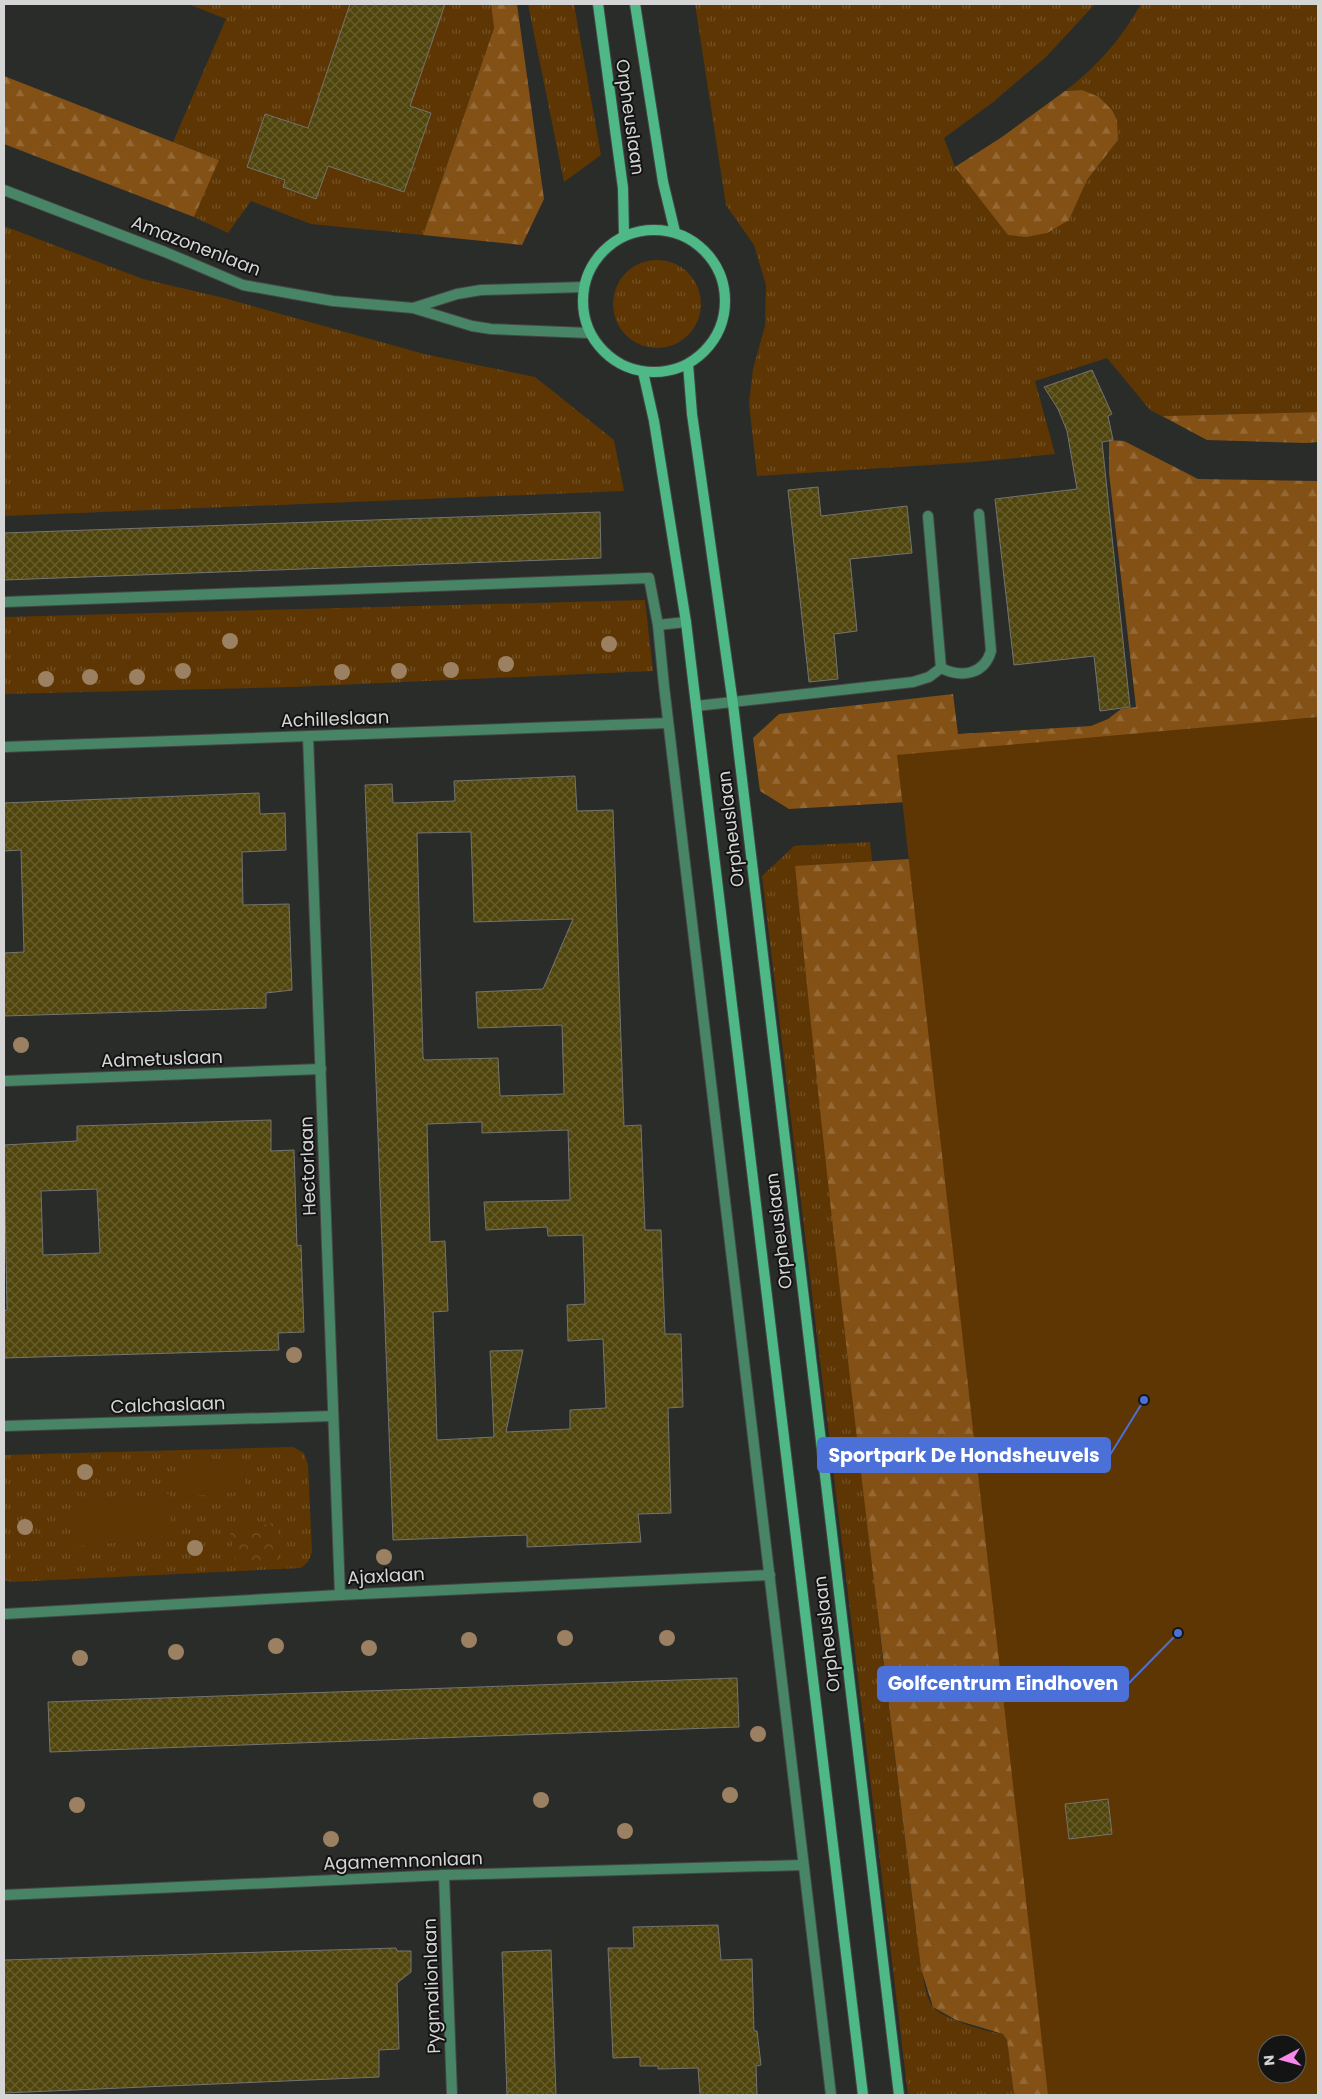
<svg xmlns="http://www.w3.org/2000/svg" width="1322" height="2099" font-family="Poppins,sans-serif">
<style>
.grass{fill:url(#grass-tufts)}
.forest{fill:url(#forest-firs)}
.park{fill:url(#park-crowns)}
.garden{fill:#5d3603;fill-rule:evenodd}
.building{fill:url(#building-cross-hatch);stroke:#747370;fill-rule:evenodd}
.lines{fill:none;stroke-linecap:round;stroke-linejoin:round}
.service-casing{stroke:#454744;stroke-width:12}
.minor-casing{stroke:#454744;stroke-width:12}
.tertiary-casing{stroke:#454744;stroke-width:12}
.secondary-casing{stroke:#454744;stroke-width:12}
.service{stroke:#478566;stroke-width:10}
.minor{stroke:#478566;stroke-width:10}
.tertiary{stroke:#478566;stroke-width:10}
.secondary{stroke:#4eb987;stroke-width:10}
.tree{fill:#9c8062}
.labels{text-anchor:middle;stroke-width:4;stroke-linejoin:round;paint-order:stroke}
.street-label{font-size:18px;fill:#d4d5d4;stroke:#131413}
.leader{fill:none;stroke:#4b70d7;stroke-width:2}
.callout-dot{fill:#4b70d7;stroke:#131413;stroke-width:2}
.callout{fill:#4b70d7;stroke:#4b70d7;stroke-width:2}
.callout-label{font-size:19px;text-anchor:middle;font-weight:bold;fill:#fff}
</style>
<defs>
<pattern id="grass-tufts" width="24" height="20" patternUnits="userSpaceOnUse" patternTransform="scale(1.25)"><rect width="24" height="20" fill="#5d3603"/><path d="M3 7l-1-3M5 7V3M7 7l1-3M15 17l-1-3M17 17v-4M19 17l1-3" fill="none" stroke="#735227"/></pattern>
<pattern id="forest-firs" width="22" height="20" patternUnits="userSpaceOnUse" patternTransform="scale(1.25)"><rect width="22" height="20" fill="#835115"/><path d="M5 1l3.5 6h-7zM16 11l3.5 6h-7z" fill="#946936"/></pattern>
<pattern id="park-crowns" width="20" height="18" patternUnits="userSpaceOnUse" patternTransform="scale(1.25)"><rect width="20" height="18" fill="#5d3603"/><path d="M2 6a3 3 0 1 1 6 0M12 15a3 3 0 1 1 6 0" fill="none" stroke="#735227"/></pattern>
<pattern id="building-cross-hatch" width="8" height="8" patternUnits="userSpaceOnUse" patternTransform="scale(1.25)"><rect width="8" height="8" fill="#50450d"/><path d="M0 0l8 8M0 8l8-8" fill="none" stroke="#685f2f"/></pattern>
</defs>
<rect width="100%" height="100%" fill="#2a2c29"/>
<!-- grass -->
<g class="grass">
<path d="M188,4H491L494,28L423,235L311,224L251,201L228,233L194,217L219,160L173,142L226,19Z"/>
<path d="M528,4H574L601,155L564,182Z"/>
<path d="M695,4H1095L1046,57L992,103L944,138L955,167L1069,220L1087,180L1118,140L1082,90L1065,91C1096,68 1122,38 1141,4H1318V412L1162,416L1150,410L1107,358L1035,381L1055,454L976,462L757,476L749,403L753,369L765,326L766,285L754,245L726,205Z"/>
<path d="M4,226L143,279L224,298L424,354L535,377L614,440L624,491L4,516Z"/>
<circle cx="657" cy="304" r="44"/>
<path d="M645,600L653,671L293,687L4,694V617Z"/>
<path d="M870,842L872,861L795,867L881,1644L921,1969C924,1980 926,1998 933,2007C943,2019 987,2032 1003,2034L1007,2040L1014,2095H908L762,876L794,846Z"/>
<path d="M293,1447L304,1453L308,1465L312,1552L308,1562L301,1568L12,1582L4,1580V1455Z"/>
</g>
<!-- forest -->
<g class="forest">
<path d="M491,4H517L544,199L522,245L423,235L494,28Z"/>
<path d="M4,76L219,160L194,217L4,144Z"/>
<path d="M1082,90L1099,97L1112,110L1117,120L1118,140L1087,180L1069,220L1047,233L1026,237L1008,235L955,167L1002,137L1065,91Z"/>
<path d="M1318,412V442L1306,443L1207,440L1162,416Z"/>
<path d="M1109,440L1124,441L1198,479L1318,481V745L908,802L789,809L760,791L753,738L779,714L953,694L958,734L1091,726L1108,719L1121,709L1136,707L1109,473Z"/>
<path d="M958,856L1084,2095H1014L1007,2040L1003,2034L956,2020L933,2007L921,1969C876,1602 831,1234 795,866Z"/>
</g>
<!-- park -->
<path class="park" d="M277,1522L278,1563L236,1565L230,1532Z"/>
<!-- garden -->
<g class="garden">
<path d="M1318,717V2095H1048L897,755ZM1267,2044H1297V2074H1267Z"/>
<path d="M243,1458L246,1491L182,1497L179,1464Z"/>
<path d="M169,1494L172,1538L76,1546L75,1502Z"/>
</g>
<!-- building -->
<g class="building">
<path d="M350,4H445L410,106L431,113L404,192L328,166L316,199L283,187L285,180L247,167L265,114L308,128Z"/>
<path d="M1092,370L1112,414L1108,416L1113,440L1102,442L1130,707L1100,711L1094,656L1014,665L995,499L1077,489L1067,431L1058,409L1044,387Z"/>
<path d="M818,487L821,516L907,506L912,553L850,559L857,631L834,634L838,679L809,682L788,490Z"/>
<path d="M600,512L601,558L4,580V533Z"/>
<path d="M575,776L577,811L613,810L624,1126L641,1125L645,1230H661L665,1334H681L683,1407L668,1408L671,1513L638,1514L641,1542L527,1547V1535L393,1540L365,785L392,784L393,803L455,801L454,781ZM471,832L474,922L573,919L543,989L476,992L478,1028L562,1025L564,1094L500,1096L498,1058L424,1060L423,1057L417,833ZM482,1122V1133L568,1130L570,1200L484,1202L486,1230L547,1227L548,1236L583,1235L585,1304L567,1305L568,1341L603,1339L606,1408L570,1410V1429L506,1432L523,1350L490,1351L494,1437L437,1440L433,1312L448,1311L445,1241L430,1242L427,1124Z"/>
<path d="M259,793L260,814L285,813L286,850L242,852L243,905L289,904L292,990L266,993V1008L4,1016V953L24,952L21,850L4,851V803Z"/>
<path d="M271,1120V1151L294,1150L297,1246L301,1245L304,1332L278,1333L279,1350L4,1358V1311L7,1310L4,1145L77,1141V1126ZM97,1189L100,1253L43,1255L41,1191Z"/>
<path d="M737,1678L739,1727L50,1752L48,1702Z"/>
<path d="M1108,1799L1112,1834L1069,1839L1065,1804Z"/>
<path d="M718,1925L721,1960L752,1959L754,2031H757L761,2065L756,2066L757,2095H700L698,2068L658,2069V2066H640V2057L613,2058L608,1948H634L633,1927Z"/>
<path d="M396,1948L397,1951H411V1972L397,1983L399,2049L379,2050V2077L4,2093V1960Z"/>
<path d="M551,1950L556,2095H507L502,1952Z"/>
</g>
<g class="lines">
<!-- service casing -->
<g class="service-casing">
<g id="service">
<path d="M4,602L649,578L658,625"/>
<path d="M941,668C961,678 984,675 991,651L979,514"/>
<path d="M696,706L913,682L929,677L941,668L928,516"/>
</g>
</g>
<!-- minor casing -->
<g class="minor-casing">
<g id="minor">
<path d="M686,622L658,625L664,686L831,2095"/>
<path d="M308,736L340,1595"/>
<path d="M4,747L668,723"/>
<path d="M4,1081L321,1069"/>
<path d="M4,1426L333,1416"/>
<path d="M4,1614L340,1595L770,1575"/>
<path d="M444,1875L452,2095"/>
<path d="M4,1895L444,1875L803,1865"/>
</g>
</g>
<!-- tertiary casing -->
<g class="tertiary-casing">
<g id="tertiary">
<path d="M4,190L165,252L243,285L333,301L413,308L472,326L491,329L589,333"/>
<path d="M413,308L457,294L481,290L584,287"/>
</g>
</g>
<!-- secondary casing -->
<g class="secondary-casing">
<g id="secondary">
<path d="M598,4L623,188L624,236"/>
<path d="M635,4L663,182L675,232"/>
<circle cx="654" cy="301" r="71"/>
<path d="M688,364L692,414L733,704L899,2095"/>
<path d="M643,372L654,421L686,622L863,2095"/>
</g>
</g>
<!-- service -->
<use href="#service" class="service"/>
<!-- minor -->
<use href="#minor" class="minor"/>
<!-- tertiary -->
<use href="#tertiary" class="tertiary"/>
<!-- secondary -->
<use href="#secondary" class="secondary"/>
</g>
<!-- trees -->
<g class="tree">
<circle cx="230" cy="641" r="8"/>
<circle cx="609" cy="644" r="8"/>
<circle cx="506" cy="664" r="8"/>
<circle cx="451" cy="670" r="8"/>
<circle cx="183" cy="671" r="8"/>
<circle cx="399" cy="671" r="8"/>
<circle cx="342" cy="672" r="8"/>
<circle cx="90" cy="677" r="8"/>
<circle cx="137" cy="677" r="8"/>
<circle cx="46" cy="679" r="8"/>
<circle cx="21" cy="1045" r="8"/>
<circle cx="294" cy="1355" r="8"/>
<circle cx="85" cy="1472" r="8"/>
<circle cx="25" cy="1527" r="8"/>
<circle cx="195" cy="1548" r="8"/>
<circle cx="384" cy="1557" r="8"/>
<circle cx="565" cy="1638" r="8"/>
<circle cx="667" cy="1638" r="8"/>
<circle cx="469" cy="1640" r="8"/>
<circle cx="276" cy="1646" r="8"/>
<circle cx="369" cy="1648" r="8"/>
<circle cx="176" cy="1652" r="8"/>
<circle cx="80" cy="1658" r="8"/>
<circle cx="758" cy="1734" r="8"/>
<circle cx="730" cy="1795" r="8"/>
<circle cx="541" cy="1800" r="8"/>
<circle cx="77" cy="1805" r="8"/>
<circle cx="625" cy="1831" r="8"/>
<circle cx="331" cy="1839" r="8"/>
</g>
<g class="labels">
<!-- street labels -->
<g class="street-label">
<text transform="translate(630 117) rotate(82)" y="6">Orpheuslaan</text>
<text transform="translate(196 246) rotate(21)" y="6">Amazonenlaan</text>
<text transform="translate(335 719) rotate(-2)" y="6">Achilleslaan</text>
<text transform="translate(731 829) rotate(-97)" y="6">Orpheuslaan</text>
<text transform="translate(162 1059) rotate(-2)" y="6">Admetuslaan</text>
<text transform="translate(308 1166) rotate(-92)" y="6">Hectorlaan</text>
<text transform="translate(779 1231) rotate(-97)" y="6">Orpheuslaan</text>
<text transform="translate(168 1405) rotate(-2)" y="6">Calchaslaan</text>
<text transform="translate(386 1576) rotate(-3)" y="6">Ajaxlaan</text>
<text transform="translate(827 1634) rotate(-97)" y="6">Orpheuslaan</text>
<text transform="translate(403 1861) rotate(-2)" y="6">Agamemnonlaan</text>
<text transform="translate(432 1986) rotate(-92)" y="6">Pygmalionlaan</text>
</g>
</g>
<!-- callouts -->
<path class="leader" d="M1144 1400L1110 1455M1178 1633L1128 1684"/>
<g class="callout-dot">
<circle cx="1144" cy="1400" r="5"/>
<circle cx="1178" cy="1633" r="5"/>
</g>
<g class="callout">
<rect x="818" y="1438" width="292" height="34" rx="5"/>
<rect x="878" y="1667" width="250" height="34" rx="5"/>
</g>
<g class="callout-label">
<text x="964" y="1462">Sportpark De Hondsheuvels</text>
<text x="1003" y="1690">Golfcentrum Eindhoven</text>
</g>
<!-- border -->
<rect width="1322" height="2099" fill="none" stroke="#d4d5d4" stroke-width="10"/>
<!-- north arrow -->
<g transform="translate(1282 2059) rotate(264)"><circle r="24" fill="#131413" stroke="#606160"/>
<path d="M0-4L9 19L0 12L-9 19Z" fill="#f788ec"/>
<text y="-8" font-size="14" font-weight="bold" text-anchor="middle" fill="#d4d5d4">N</text>
</g>
</svg>
